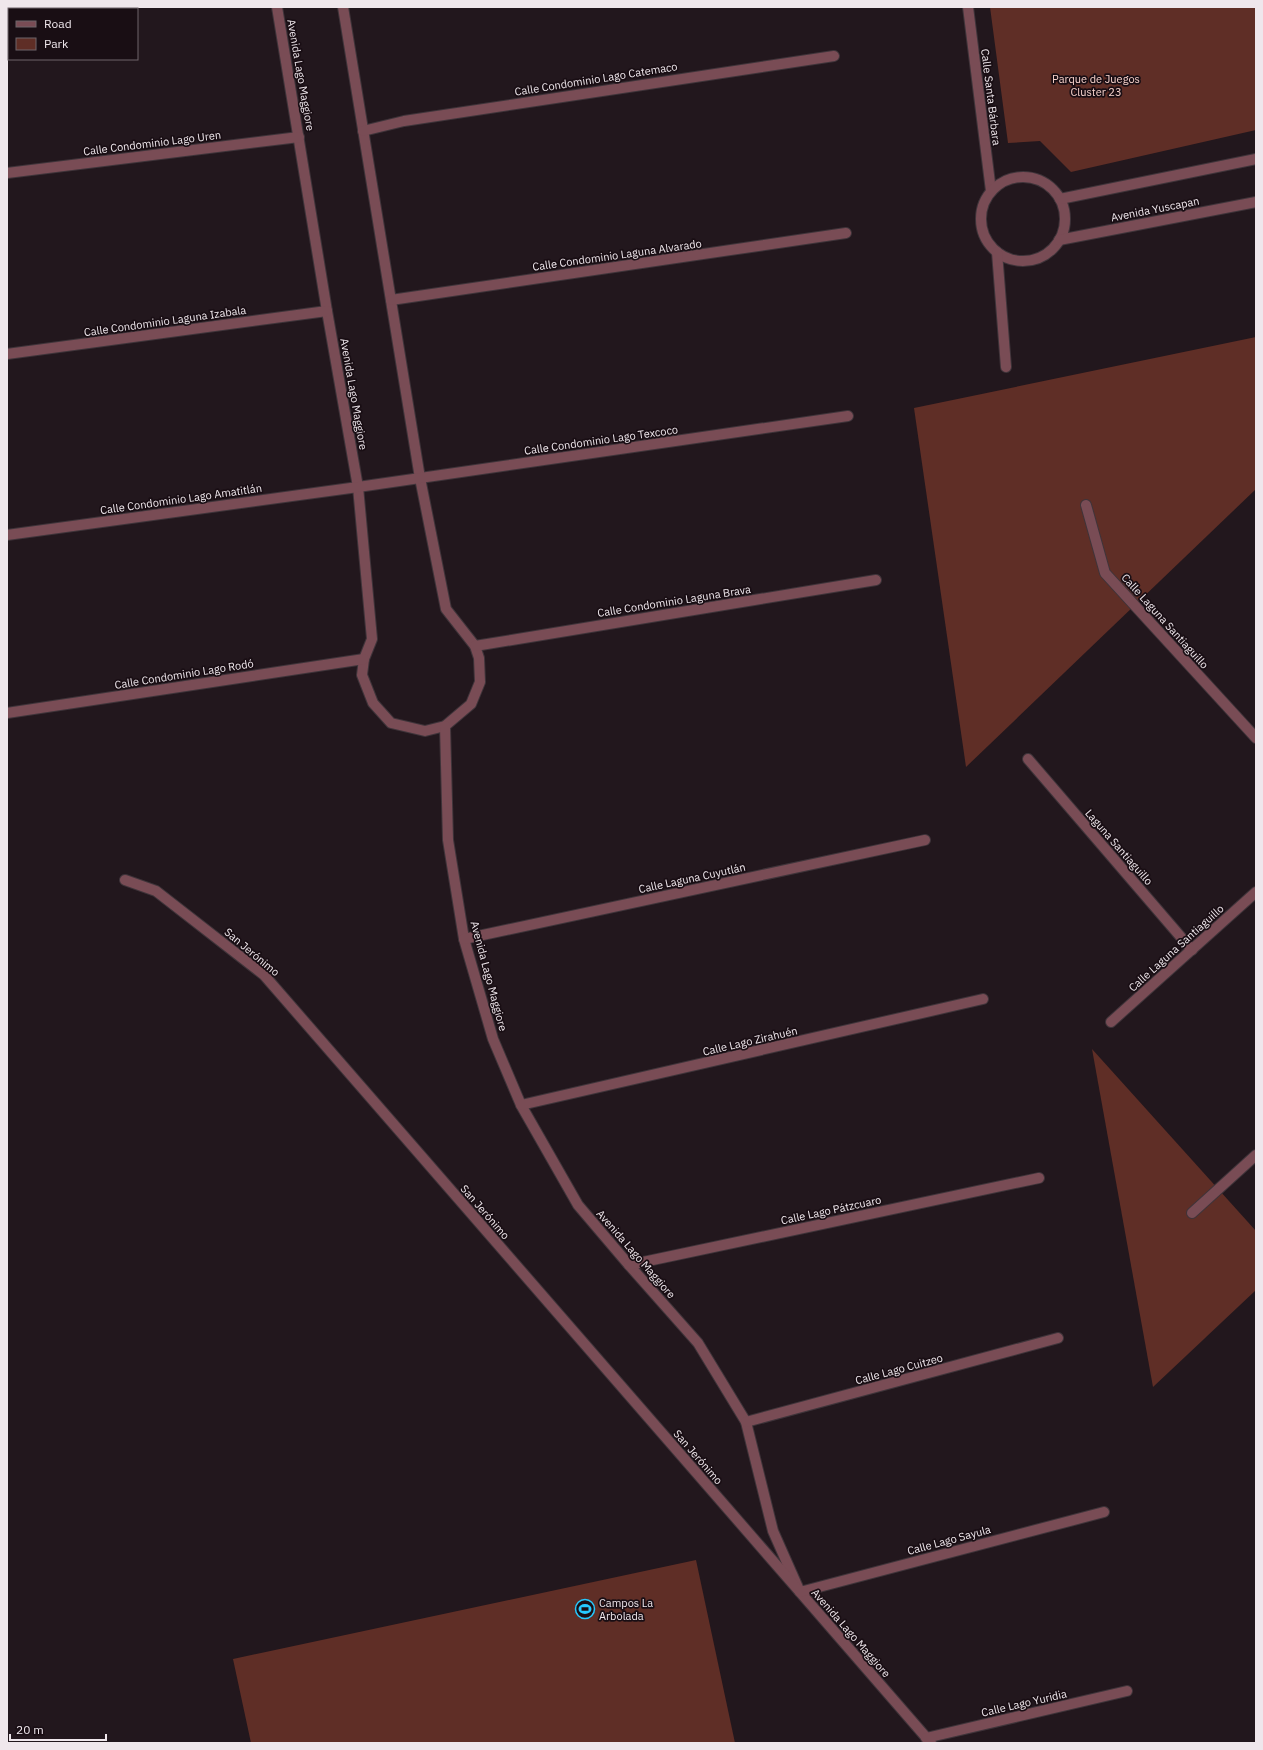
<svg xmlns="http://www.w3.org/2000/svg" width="1263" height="1750" font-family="'IBM Plex Sans',sans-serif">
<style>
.green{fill:#5f2e26}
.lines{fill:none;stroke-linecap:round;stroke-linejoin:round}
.minor-casing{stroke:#3f343a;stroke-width:12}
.minor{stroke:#794c55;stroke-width:10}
.labels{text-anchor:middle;stroke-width:3.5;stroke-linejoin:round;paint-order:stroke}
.street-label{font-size:11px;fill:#efe7ec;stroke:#190e14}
.park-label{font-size:11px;fill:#f8d3cc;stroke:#190e14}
.poi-label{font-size:11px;fill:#efe7ec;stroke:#190e14;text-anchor:start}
</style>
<rect width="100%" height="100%" fill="#22171d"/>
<!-- green -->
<g class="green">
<path d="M990,7H1256V130L1071,172L1040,141L1008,143Z"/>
<path d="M1256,337V489L966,767L914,408Z"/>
<path d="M1092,1049L1256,1231V1290L1153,1387Z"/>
<path d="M696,1560L735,1743H251L233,1659Z"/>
</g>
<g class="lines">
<!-- minor casing -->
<g class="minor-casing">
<g id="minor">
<path d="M277,7L327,311L358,487L372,639L364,659L362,675L373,703L391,723L425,731L445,726L471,704L480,682L479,658L475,646L446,609L420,478L343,7"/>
<path d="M968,7L991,191"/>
<path d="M363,131L404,121L834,56"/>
<path d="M7,173L299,137"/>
<circle cx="1023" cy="219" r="42"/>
<path d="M1060,199L1256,159"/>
<path d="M1059,240L1256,202"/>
<path d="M997,252L1006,367"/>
<path d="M391,300L846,233"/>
<path d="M7,354L327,311"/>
<path d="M1086,505L1105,573L1256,738"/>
<path d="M7,535L358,487L848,416"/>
<path d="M475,646L876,580"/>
<path d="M7,713L364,659"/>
<path d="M445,726L448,840L464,939L493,1039L521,1105L578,1205L629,1265L698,1343L746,1422L773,1531L800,1592L931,1743"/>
<path d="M1028,759L1192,950"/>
<path d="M125,880L156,891L264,975L800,1592L1104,1512"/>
<path d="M464,939L925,840"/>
<path d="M1111,1022L1256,892"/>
<path d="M521,1105L983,999"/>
<path d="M1192,1213L1256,1155"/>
<path d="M629,1265L1039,1178"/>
<path d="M746,1422L1058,1338"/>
<path d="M926,1738L1127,1691"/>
</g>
</g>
<!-- minor -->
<use href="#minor" class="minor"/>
</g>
<!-- icons -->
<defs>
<g id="stadium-ring" transform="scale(1)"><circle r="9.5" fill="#190e14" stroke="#26c9fe" stroke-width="1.5"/><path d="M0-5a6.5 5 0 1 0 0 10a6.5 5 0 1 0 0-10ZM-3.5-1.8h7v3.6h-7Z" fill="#26c9fe"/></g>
</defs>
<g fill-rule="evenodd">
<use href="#stadium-ring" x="585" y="1609"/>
</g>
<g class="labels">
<!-- street labels -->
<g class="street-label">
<text transform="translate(301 75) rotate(80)" y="4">Avenida Lago Maggiore</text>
<text transform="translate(596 79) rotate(-9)" y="4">Calle Condominio Lago Catemaco</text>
<text transform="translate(991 97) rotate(83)" y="4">Calle Santa Bárbara</text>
<text transform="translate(152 143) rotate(-7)" y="4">Calle Condominio Lago Uren</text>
<text transform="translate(1155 209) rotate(-11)" y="4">Avenida Yuscapan</text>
<text transform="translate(617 255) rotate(-8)" y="4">Calle Condominio Laguna Alvarado</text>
<text transform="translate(165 321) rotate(-8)" y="4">Calle Condominio Laguna Izabala</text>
<text transform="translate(354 394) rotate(80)" y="4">Avenida Lago Maggiore</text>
<text transform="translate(601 440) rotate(-8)" y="4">Calle Condominio Lago Texcoco</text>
<text transform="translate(181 499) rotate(-8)" y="4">Calle Condominio Lago Amatitlán</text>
<text transform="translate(674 601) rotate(-9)" y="4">Calle Condominio Laguna Brava</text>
<text transform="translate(1165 621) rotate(48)" y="4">Calle Laguna Santiaguillo</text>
<text transform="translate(184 674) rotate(-9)" y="4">Calle Condominio Lago Rodó</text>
<text transform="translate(1119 847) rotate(49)" y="4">Laguna Santiaguillo</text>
<text transform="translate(692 878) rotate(-12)" y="4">Calle Laguna Cuyutlán</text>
<text transform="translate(1176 948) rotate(-42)" y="4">Calle Laguna Santiaguillo</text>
<text transform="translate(252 952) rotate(40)" y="4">San Jerónimo</text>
<text transform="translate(489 976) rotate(75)" y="4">Avenida Lago Maggiore</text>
<text transform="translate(750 1041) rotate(-13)" y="4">Calle Lago Zirahuén</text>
<text transform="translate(831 1210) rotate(-12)" y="4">Calle Lago Pátzcuaro</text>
<text transform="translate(485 1212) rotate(49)" y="4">San Jerónimo</text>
<text transform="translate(636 1254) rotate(49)" y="4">Avenida Lago Maggiore</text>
<text transform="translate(899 1369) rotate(-15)" y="4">Calle Lago Cuitzeo</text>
<text transform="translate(698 1457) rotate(49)" y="4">San Jerónimo</text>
<text transform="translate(949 1540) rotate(-15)" y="4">Calle Lago Sayula</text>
<text transform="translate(851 1633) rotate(49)" y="4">Avenida Lago Maggiore</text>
<text transform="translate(1024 1703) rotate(-13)" y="4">Calle Lago Yuridia</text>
</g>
<!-- park labels -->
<g class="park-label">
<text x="1096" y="83">Parque de Juegos<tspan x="1096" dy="13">Cluster 23</tspan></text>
</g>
<!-- poi labels -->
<g class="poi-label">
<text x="599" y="1607">Campos La<tspan x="599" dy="13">Arbolada</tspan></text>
</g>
</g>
<!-- border -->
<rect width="1263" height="1750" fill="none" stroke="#efe7ec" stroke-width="16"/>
<!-- legend -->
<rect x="8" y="8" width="130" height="52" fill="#190e14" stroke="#6f656a"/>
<rect x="16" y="21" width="20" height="6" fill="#794c55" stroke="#6f656a"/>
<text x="44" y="28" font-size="12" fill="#efe7ec">Road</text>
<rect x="16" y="38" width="20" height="12" fill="#5f2e26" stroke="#6f656a"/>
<text x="44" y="48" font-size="12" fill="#efe7ec">Park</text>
<!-- scale -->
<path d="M10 1734v6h96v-6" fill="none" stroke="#efe7ec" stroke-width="2"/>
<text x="16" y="1734" font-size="12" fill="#efe7ec" stroke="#190e14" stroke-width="3" paint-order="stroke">20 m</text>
</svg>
